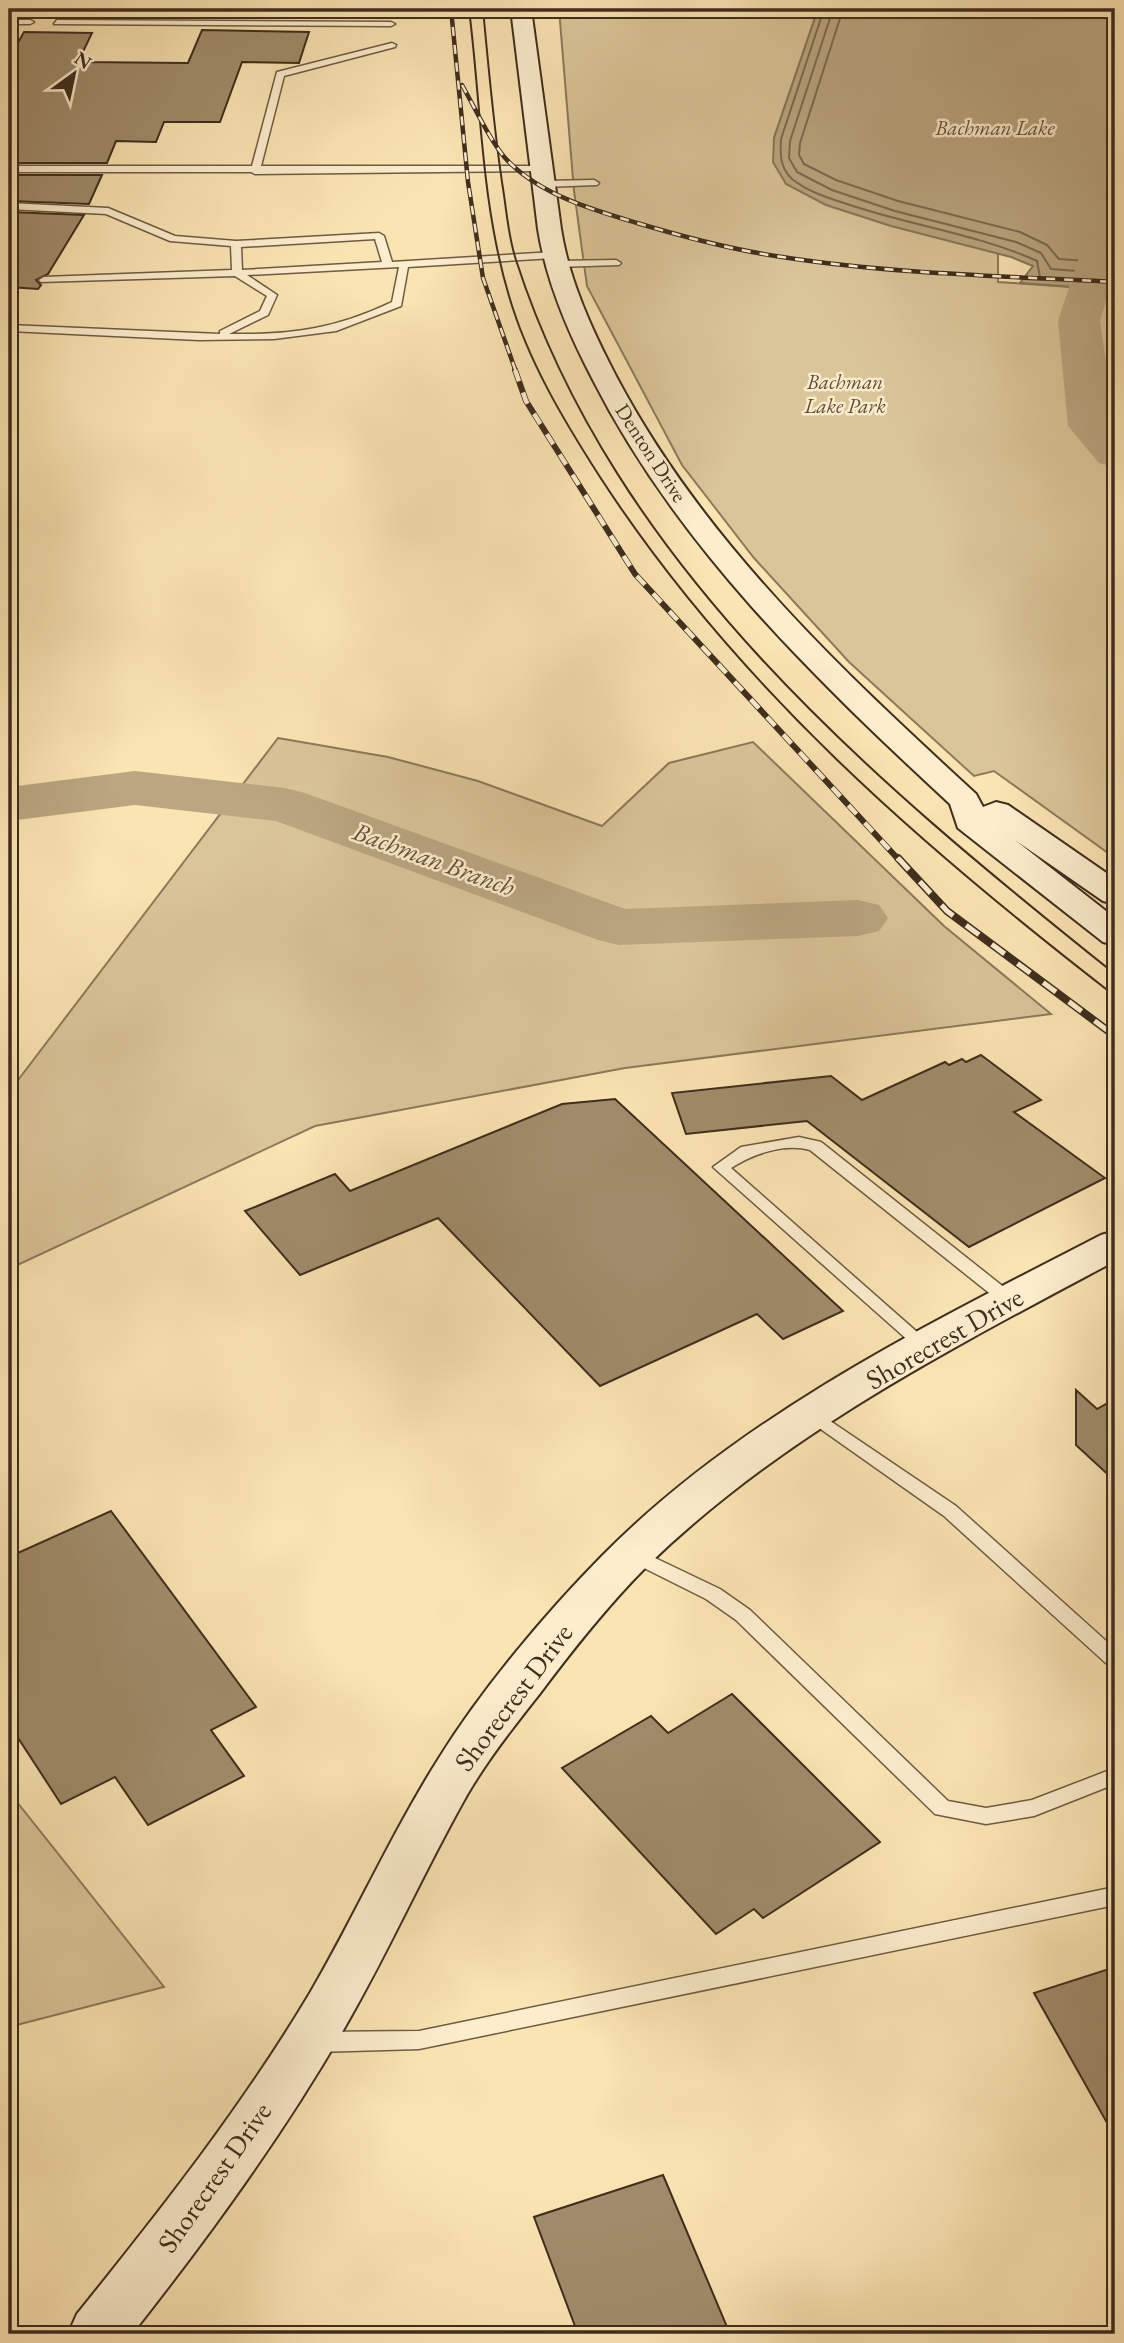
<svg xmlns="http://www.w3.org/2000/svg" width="1124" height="2343" font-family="'EB Garamond',serif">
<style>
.green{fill:#dac599;stroke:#8c795c;stroke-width:2}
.water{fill:#baa680;stroke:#897659;stroke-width:2}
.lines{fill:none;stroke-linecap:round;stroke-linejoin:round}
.shore{stroke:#7c6a4f;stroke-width:2}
.river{fill:#baa680;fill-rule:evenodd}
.building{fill:#a08c6b;stroke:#3f2d1e;stroke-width:2}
.lane-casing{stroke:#6e5b43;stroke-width:3}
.secondary-casing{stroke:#3f2d1e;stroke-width:4}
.lane{fill:#fcedcd;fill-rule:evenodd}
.secondary{fill:#fcedcd;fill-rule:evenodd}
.tram{stroke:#3f2d1e;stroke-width:2}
.rail-far2-casing{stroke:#3f2d1e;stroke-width:4.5}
.rail-far1-casing{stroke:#3f2d1e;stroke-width:6}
.rail-casing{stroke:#3f2d1e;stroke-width:8}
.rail-far2{stroke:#fcedcd;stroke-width:2.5;stroke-dasharray:9;stroke-linecap:butt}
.rail-far1{stroke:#fcedcd;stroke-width:4.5;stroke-dasharray:12;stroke-linecap:butt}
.rail{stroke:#fcedcd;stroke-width:5;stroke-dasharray:16;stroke-linecap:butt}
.labels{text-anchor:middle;stroke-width:5;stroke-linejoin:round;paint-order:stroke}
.far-water-label{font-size:21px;font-style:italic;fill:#64513b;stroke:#fcedcd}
.far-park-label{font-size:21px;font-style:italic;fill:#5e4b37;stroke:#fcedcd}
.far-street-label{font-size:21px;fill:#3f2d1e;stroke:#fcedcd}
.water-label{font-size:26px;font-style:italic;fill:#64513b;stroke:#fcedcd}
.near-street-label{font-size:28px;fill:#3f2d1e;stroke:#fcedcd}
</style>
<rect width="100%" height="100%" fill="#fae4b2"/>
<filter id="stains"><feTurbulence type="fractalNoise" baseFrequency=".00286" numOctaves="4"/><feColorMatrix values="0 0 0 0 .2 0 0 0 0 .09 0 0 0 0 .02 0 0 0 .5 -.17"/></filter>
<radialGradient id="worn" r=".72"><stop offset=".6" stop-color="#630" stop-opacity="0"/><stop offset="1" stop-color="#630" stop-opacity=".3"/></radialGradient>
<!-- green -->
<g class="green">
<path d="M559,9H818L774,138L977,247L998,253V282L1115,290V858L994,771L974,776L849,662L754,558L682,465L587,286L574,191Z"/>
<path d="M278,738L388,757L478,781L602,826L669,763L753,742L944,926L1051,1014L625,1068L315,1126L9,1269V1092Z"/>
<path d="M9,1792L164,1987L9,2027Z"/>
</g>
<!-- water -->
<path class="water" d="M818,9H1115V290L1020,283L1033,266L1011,257L891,226L826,205L786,184L773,162L774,138Z"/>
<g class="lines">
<!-- shore -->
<g class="shore">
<path d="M824,9L781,139C780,154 780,168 792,179C809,193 835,200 856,207C915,226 980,235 1037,261L1040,277L1115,283"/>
<path d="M833,9L790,141L789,158L797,172L832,190L895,211L1016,242L1041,253L1051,269L1115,274"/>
<path d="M843,9L800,143L799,155L804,164L836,180L898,201L1020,232L1047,245L1059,259L1115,263"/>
</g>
<!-- river -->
<g class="river">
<path d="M1115,122V271L1100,321L1115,425V467L1099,463L1068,426L1058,321L1081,251L1093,140L1102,125Z"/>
<path d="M135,771L285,788L305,793L625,909L858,900L879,905L888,918L879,931L858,936L619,945L598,940L276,821L135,805L9,821V787Z"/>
</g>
</g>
<!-- building -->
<g class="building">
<path d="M202,30L309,32L299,63L242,62L220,122H164L156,142L116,141L107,163H9V59L24,32L92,33L78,62L188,63Z"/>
<path d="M9,175H102L89,204L9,201Z"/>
<path d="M9,212L84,215L48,274L36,280L41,285L38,289L9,287Z"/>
<path d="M981,1055L1041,1100L1014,1112L1105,1178L969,1247L807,1121L686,1134L672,1093L831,1076L862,1100L945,1062L949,1065L962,1059L966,1062Z"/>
<path d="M615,1099L843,1311L783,1339L757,1314L600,1386L438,1218L300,1275L245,1211L335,1174L350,1191L562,1104Z"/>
<path d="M1076,1390L1097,1409L1115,1399V1481L1076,1445Z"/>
<path d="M111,1511L256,1707L211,1730L244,1776L148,1825L115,1777L61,1804L9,1724V1557Z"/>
<path d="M732,1694L880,1842L763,1918L754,1909L716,1934L562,1768L651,1716L668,1733Z"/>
<path d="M1115,1967V2137L1034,1993Z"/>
<path d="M663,2175L730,2334H578L534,2217Z"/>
</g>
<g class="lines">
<!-- lane casing -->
<g class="lane-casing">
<g id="lane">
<path d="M9,20H30L34,22L30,24H9Z"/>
<path d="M57,20L391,22L395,24L391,26L54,24Z"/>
<path d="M392,43L396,45L395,47L284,76L261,166H540L545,169L543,171L255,174L251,172H9V166H252L277,72Z"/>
<path d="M594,180L599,183L597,185L543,187L538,184L543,181Z"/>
<path d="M9,203L108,208L175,236L236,241L379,233L384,236L392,262L554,252L559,255L554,258L408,267L401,306L336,331L274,339L199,340L9,331V325L220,334V331L260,311L267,296L235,276L41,282L39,280L44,277L232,270L231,246L170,241L106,214L9,209ZM375,239L382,262L242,270L241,247ZM399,267L392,302C335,329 292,335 229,334L268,315L277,295L247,275Z"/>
<path d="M616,260L621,263L619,265L557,267L552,264L557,261Z"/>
<path d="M799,1137L821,1142L1015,1296L1017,1300L1015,1304H1003L810,1150C784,1143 753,1154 731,1168L934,1347L932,1351H920L713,1167L741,1147Z"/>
<path d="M811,1408L956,1506L1115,1649V1667L1108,1665L944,1516L805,1418L802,1414L805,1410Z"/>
<path d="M632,1547L720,1589L750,1610L948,1801L986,1808L1032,1800L1115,1768V1784L1034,1816L986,1824L935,1814L736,1620L706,1599L626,1559L623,1554L626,1549Z"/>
<path d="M1115,1887V1905L419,2049L317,2052L309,2049L306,2042L309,2035L317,2032L419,2031Z"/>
</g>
</g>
<!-- secondary casing -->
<g class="secondary-casing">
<g id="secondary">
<path d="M511,9H531L561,229C569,281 593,332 617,378C704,542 841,670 976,794L983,807L996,802L1008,805L1115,879V904L1103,901L1015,840L1115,918V945L1103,942L958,828L950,804C813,677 677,546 592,378C568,332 546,281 538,229Z"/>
<path d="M1115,1231V1261C952,1348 781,1435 647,1566C608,1605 574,1648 541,1692C515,1725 488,1759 467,1795C424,1871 389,1951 345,2027C283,2135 209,2236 132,2334H68L77,2314C160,2211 242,2107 310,1993C355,1916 391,1834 439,1758C482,1689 544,1615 602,1556C741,1415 927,1325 1101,1235Z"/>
</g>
</g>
<!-- lane -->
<use href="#lane" class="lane"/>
<!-- secondary -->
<use href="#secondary" class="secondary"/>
<!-- tram -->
<g class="tram">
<path d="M469,9C481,104 481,203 509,296C528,361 564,421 600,477C735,685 921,846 1115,996"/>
<path d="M483,9C489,71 494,133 504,195C507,216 509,239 516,260C615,566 872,780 1115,974"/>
</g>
<!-- rail-far2 casing -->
<g class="rail-far2-casing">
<g id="rail-far2">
<path d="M451,9L468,182L483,278L516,372"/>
<path d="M462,85C474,106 493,147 509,162C542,195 593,210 637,223C684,237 733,250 782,257C892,274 1004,276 1115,282"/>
</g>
</g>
<!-- rail-far1 casing -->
<g class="rail-far1-casing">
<path id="rail-far1" d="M515,370L526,401L635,574L899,860"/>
</g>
<!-- rail casing -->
<g class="rail-casing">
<path id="rail" d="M898,858L947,911L1115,1036"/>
</g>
<!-- rail-far2 -->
<use href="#rail-far2" class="rail-far2"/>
<!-- rail-far1 -->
<use href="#rail-far1" class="rail-far1"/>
<!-- rail -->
<use href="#rail" class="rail"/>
</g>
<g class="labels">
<!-- far-water labels -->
<g class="far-water-label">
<text x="995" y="135">Bachman Lake</text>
</g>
<!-- far-park labels -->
<g class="far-park-label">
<text x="845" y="389">Bachman<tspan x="845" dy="24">Lake Park</tspan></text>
</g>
<!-- far-street labels -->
<g class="far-street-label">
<text transform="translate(651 453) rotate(57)" y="7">Denton Drive</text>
</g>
<!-- water labels -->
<g class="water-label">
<text transform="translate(434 859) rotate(20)" y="9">Bachman Branch</text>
</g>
<!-- near-street labels -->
<g class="near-street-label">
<text transform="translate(944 1338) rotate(-30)" y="10">Shorecrest Drive</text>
<text transform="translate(513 1697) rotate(-53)" y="10">Shorecrest Drive</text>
<text transform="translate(214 2177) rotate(-55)" y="10">Shorecrest Drive</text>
</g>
</g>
<!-- margin -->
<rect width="1124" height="2343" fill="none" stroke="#fae4b2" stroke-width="35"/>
<rect x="10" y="10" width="1103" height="2322" fill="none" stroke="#3f2d1e" stroke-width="3.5"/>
<rect x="18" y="18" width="1089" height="2308" fill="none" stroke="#3f2d1e" stroke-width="2"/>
<!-- north arrow -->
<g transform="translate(74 74) rotate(33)" stroke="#fcedcd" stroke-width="5" paint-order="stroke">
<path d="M0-5L12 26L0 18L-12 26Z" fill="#3f2d1e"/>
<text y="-10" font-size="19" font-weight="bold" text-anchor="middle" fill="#3f2d1e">N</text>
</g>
<rect width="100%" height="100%" filter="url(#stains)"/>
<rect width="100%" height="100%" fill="url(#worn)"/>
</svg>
